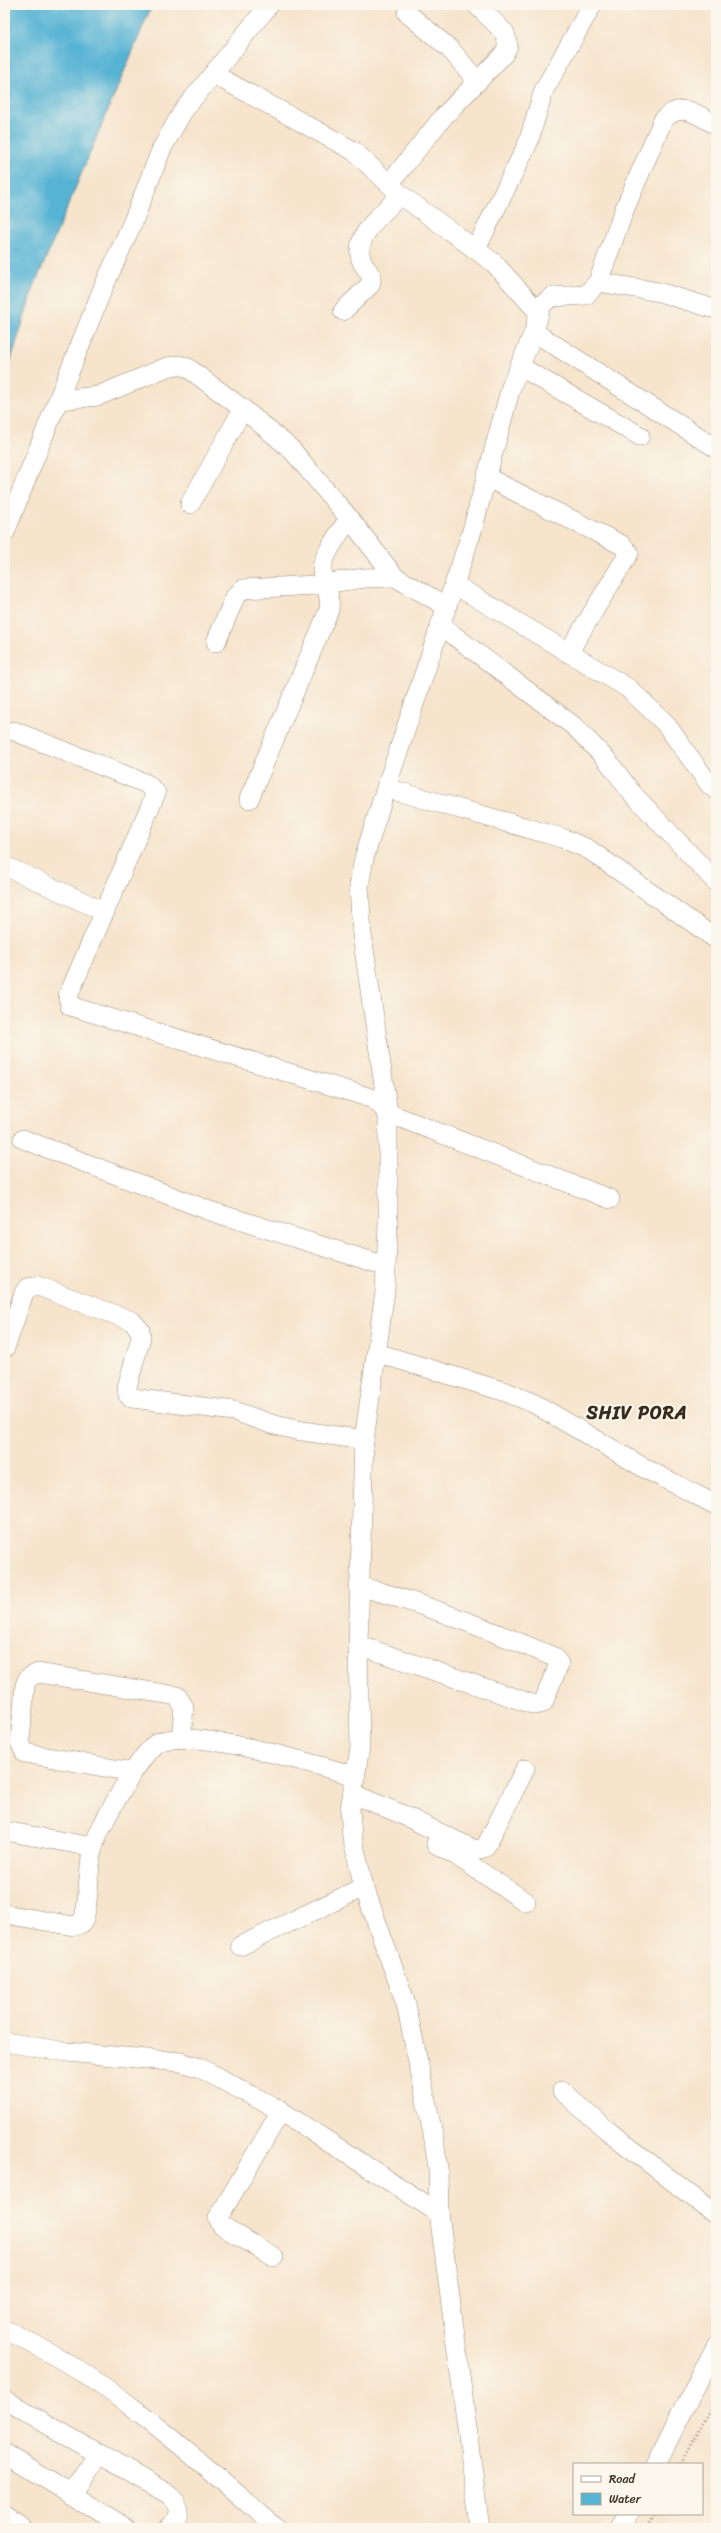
<svg xmlns="http://www.w3.org/2000/svg" width="721" height="2533" font-family="Sriracha,sans-serif">
<style>
.water{fill:#56b3d4;stroke:#486e79}
.lines{fill:none;stroke-linecap:round;stroke-linejoin:round}
.minor-casing{stroke:#988775;stroke-width:20}
.path{stroke:#988775;stroke-width:2.5;stroke-dasharray:1 3;stroke-linecap:butt}
.minor{stroke:#fff;stroke-width:19}
.labels{text-anchor:middle;stroke-width:4;stroke-linejoin:round;paint-order:stroke}
.district-label{font-size:18px;font-weight:bold;letter-spacing:1px;fill:#3b2a1e;stroke:#fbf7ec}
</style>
<rect width="100%" height="100%" fill="#fbf7ec"/>
<filter id="ink" filterUnits="userSpaceOnUse"><feTurbulence type="fractalNoise" baseFrequency=".025" numOctaves="2"/><feDisplacementMap in="SourceGraphic" scale="8" xChannelSelector="R" yChannelSelector="G"/><feConvolveMatrix kernelMatrix="1 2 1 2 8 2 1 2 1" color-interpolation-filters="sRGB"/></filter>
<filter id="wash" filterUnits="userSpaceOnUse"><feTurbulence type="fractalNoise" baseFrequency=".012" numOctaves="4" result="noise"/><feDisplacementMap in="SourceGraphic" scale="16" xChannelSelector="R" yChannelSelector="G"/><feGaussianBlur stdDeviation="0.9" result="paint"/><feColorMatrix in="noise" values="0 0 0 0 0 0 0 0 0 0 0 0 0 0 0 0 0 1.4 0 .05"/><feComposite in="paint" operator="in"/></filter>
<g filter="url(#wash)">
<rect width="100%" height="100%" fill="#f6e4cc"/>
<!-- water -->
<path class="water" d="M5,5H152L33,289L5,379Z"/>
</g>
<g filter="url(#ink)">
<g class="lines">
<!-- minor casing -->
<g class="minor-casing">
<g id="minor">
<path d="M407,13L450,49L477,81"/>
<path d="M213,74L354,151L401,195L494,263L539,313"/>
<path d="M389,184L444,116L504,54L508,46L505,33L477,5"/>
<path d="M476,249L528,143L544,90L592,5"/>
<path d="M598,282L659,292L711,308"/>
<path d="M343,311L370,285C374,275 368,272 363,264C349,238 385,211 401,195"/>
<path d="M534,332L716,448"/>
<path d="M519,366L640,436"/>
<path d="M59,400L98,396L167,367L179,365L188,368L243,409L291,449L349,518L395,577L446,606"/>
<path d="M486,477L622,545L629,553L568,653"/>
<path d="M190,504L243,409"/>
<path d="M5,532L103,288L132,224L162,148L183,111L269,5"/>
<path d="M455,585L628,688L665,723L709,784L716,790"/>
<path d="M440,625L575,727L607,760L631,792L716,882"/>
<path d="M216,642L235,597L243,589L315,585L365,578L395,577"/>
<path d="M14,731L147,784L156,793L68,996L70,1006L368,1097L375,1100L388,1113L610,1199"/>
<path d="M386,788L562,838L588,849L716,939"/>
<path d="M249,799L329,610C331,592 324,586 322,570C321,557 342,530 349,518"/>
<path d="M5,866L105,912"/>
<path d="M23,1139L210,1211L386,1266"/>
<path d="M5,1348L24,1293L27,1288L38,1286L132,1321L140,1330L141,1337L127,1387L128,1395L132,1398L234,1411L271,1424L296,1430L364,1440"/>
<path d="M377,1353L506,1392L535,1404L646,1469L716,1505"/>
<path d="M358,1645L535,1705L543,1703L559,1664L554,1657C489,1630 426,1604 359,1586"/>
<path d="M132,1772L25,1753L20,1742L25,1685L28,1678L38,1673L177,1696L184,1707L181,1739"/>
<path d="M353,1794L401,1814L475,1850L484,1848L487,1844L525,1769"/>
<path d="M5,1831L93,1847"/>
<path d="M436,1844L457,1856L526,1902"/>
<path d="M5,1914L74,1926L82,1923C90,1909 87,1867 93,1848C98,1829 141,1752 157,1743C188,1726 318,1765 355,1776"/>
<path d="M240,1946L364,1887"/>
<path d="M5,2042L67,2052L181,2062L200,2068L281,2111L439,2213"/>
<path d="M562,2091L607,2130L716,2215"/>
<path d="M274,2257L222,2226L218,2218L281,2111"/>
<path d="M5,2330C108,2377 192,2454 276,2528"/>
<path d="M5,2400L170,2495C181,2508 181,2517 168,2528"/>
<path d="M5,2454L126,2528"/>
<path d="M656,2464L716,2346"/>
<path d="M72,2494L99,2454"/>
<path d="M5,2517L21,2528"/>
<path d="M480,2528L439,2213L438,2168L433,2134L406,2004L364,1887L352,1837L350,1809L360,1747L358,1645L364,1440L385,1291L388,1223V1113L362,935L359,886L364,858L386,788L471,534L511,387L534,332L539,313L542,304L552,297L586,295L598,282L625,208L663,120C681,101 697,114 716,125"/>
<path d="M620,2528L628,2514"/>
</g>
</g>
<!-- path -->
<g class="path">
<path d="M681,2464L716,2398"/>
<path d="M647,2528L655,2514"/>
</g>
<!-- minor -->
<use href="#minor" class="minor"/>
</g>
</g>
<g class="labels">
<!-- district labels -->
<g class="district-label">
<text x="637" y="1419">SHIV PORA</text>
</g>
</g>
<!-- margin -->
<rect width="721" height="2533" fill="none" stroke="#fbf7ec" stroke-width="20"/>
<!-- legend -->
<rect x="573" y="2463" width="130" height="52" fill="#fbf7ec" stroke="#aea59a"/>
<rect x="581" y="2476" width="20" height="6" fill="#ffffff" stroke="#aea59a"/>
<text x="609" y="2483" font-size="12" fill="#3b2a1e">Road</text>
<rect x="581" y="2493" width="20" height="12" fill="#56b3d4" stroke="#aea59a"/>
<text x="609" y="2503" font-size="12" fill="#3b2a1e">Water</text>
</svg>
